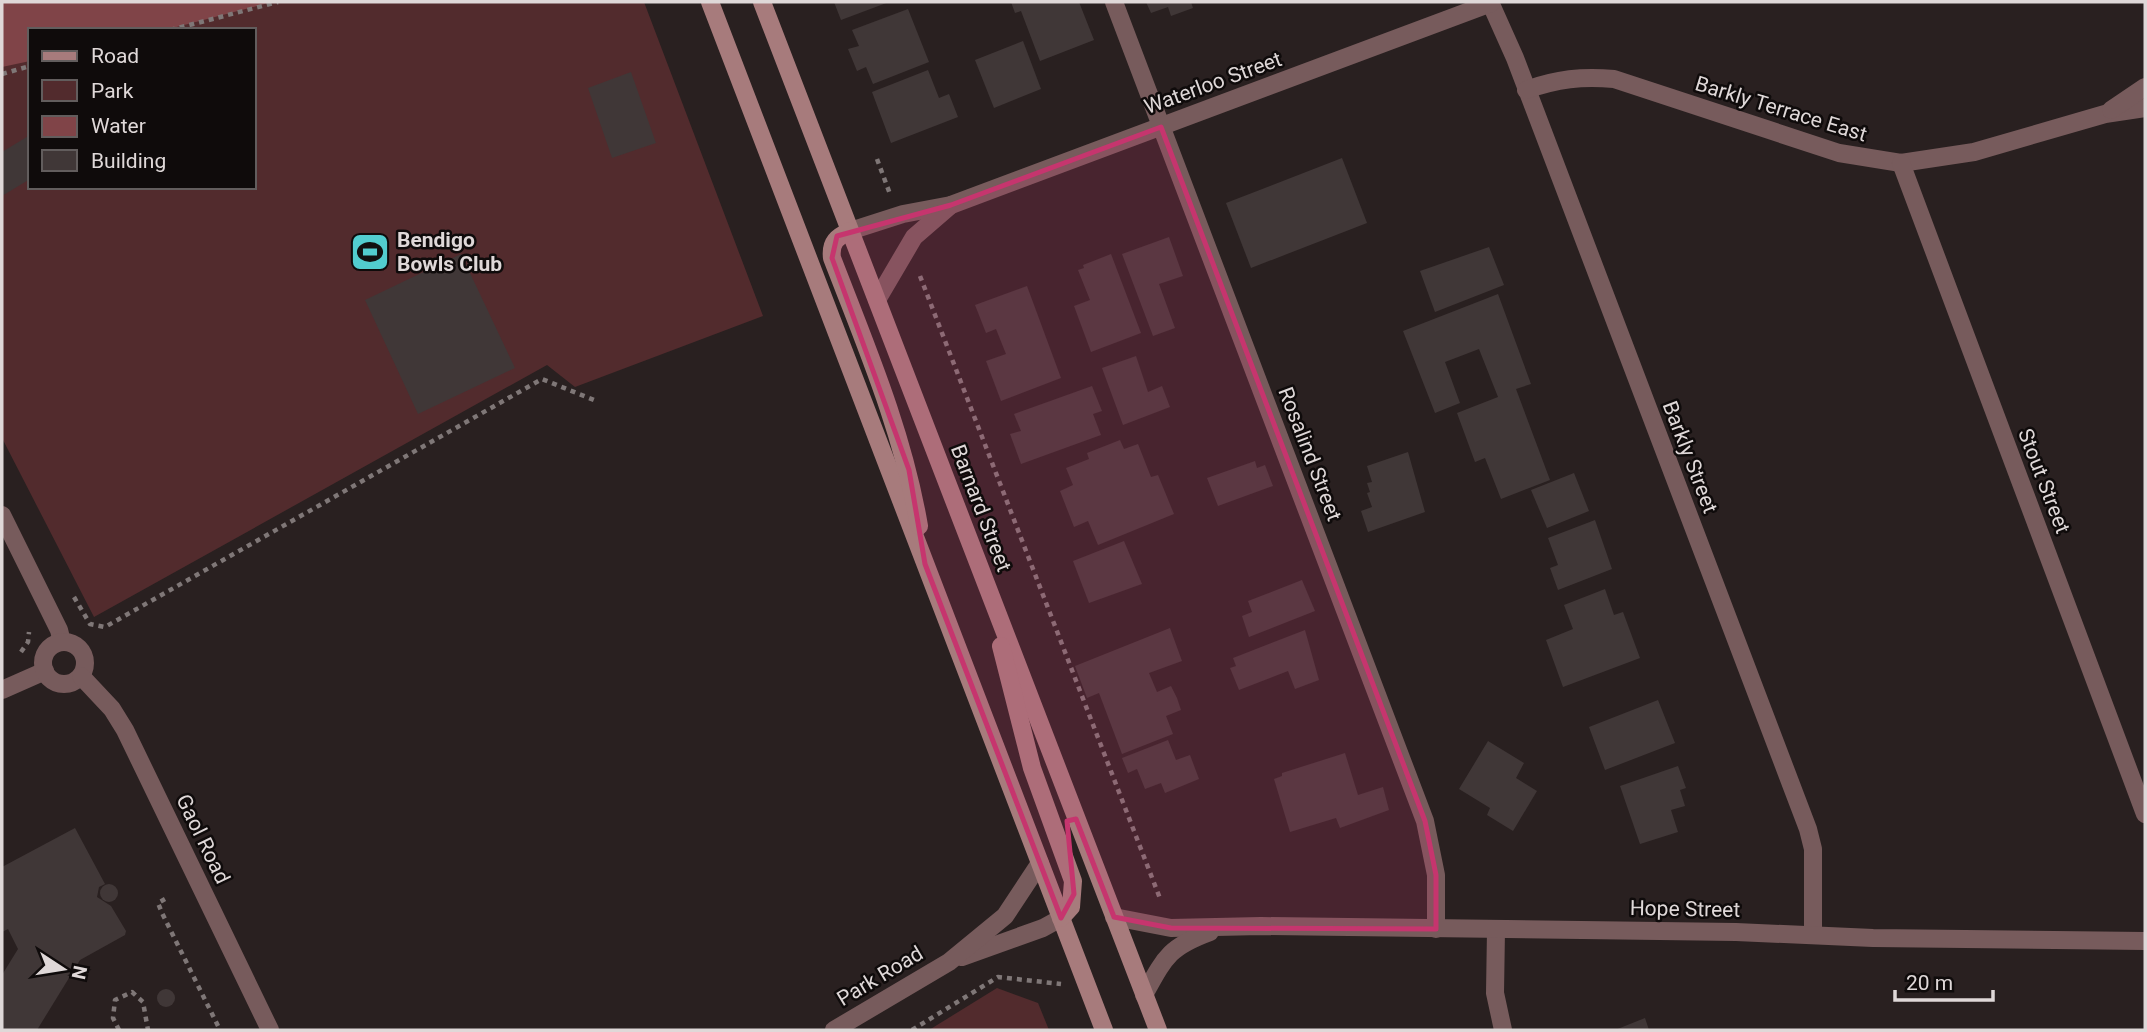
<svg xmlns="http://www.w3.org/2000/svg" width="2147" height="1032" font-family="Roboto,sans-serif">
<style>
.green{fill:#522b2d;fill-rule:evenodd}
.water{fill:#804448}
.building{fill:#403737}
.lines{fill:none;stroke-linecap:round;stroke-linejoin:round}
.path{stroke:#7f7777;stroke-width:4.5;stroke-dasharray:5 5;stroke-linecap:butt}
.service{stroke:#775b5c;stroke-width:18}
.minor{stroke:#775b5c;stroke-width:18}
.secondary{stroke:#a77b7c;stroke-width:18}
.marked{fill:#c6356e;fill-opacity:0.2;stroke:#c6356e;stroke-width:5;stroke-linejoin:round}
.labels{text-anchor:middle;stroke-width:5;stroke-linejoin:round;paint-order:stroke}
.street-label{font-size:21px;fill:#dfd8d8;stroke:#0f0b0b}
.poi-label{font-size:21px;font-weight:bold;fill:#dfd8d8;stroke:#0f0b0b;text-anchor:start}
</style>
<rect width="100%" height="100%" fill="#292020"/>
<!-- green -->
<g class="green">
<path d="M2,2H644L763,316L575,387L547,365L94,617L2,438ZM30,30H254V187H30Z"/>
<path d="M997,988L1038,1003L1049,1030H929Z"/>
</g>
<!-- water -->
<path class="water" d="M2,2H272L165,30H30V61L2,67Z"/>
<!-- building -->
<g class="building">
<path d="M834,2H889L841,20Z"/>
<path d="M1011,2H1079L1094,40L1040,61L1021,11L1015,13Z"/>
<path d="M1146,2H1191L1193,8L1171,16L1168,7L1151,13Z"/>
<path d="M908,9L929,62L873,84L866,67L857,71L848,49L859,46L852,30Z"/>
<path d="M1023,41L1041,89L994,108L975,60Z"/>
<path d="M928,70L939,98L949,94L958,117L891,143L872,92Z"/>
<path d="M631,72L656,143L612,158L588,88Z"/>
<path d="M30,135V179L2,196V152Z"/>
<path d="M1342,158L1367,223L1251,268L1226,203Z"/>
<path d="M1169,237L1183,276L1159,284L1175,328L1153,336L1122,254Z"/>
<path d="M1489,247L1504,285L1435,312L1420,271Z"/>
<path d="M461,254L515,368L418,414L365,300Z"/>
<path d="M1111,254L1141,333L1091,352L1074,306L1090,300L1078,270L1084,268L1083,265Z"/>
<path d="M1027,286L1061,378L1001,401L986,361L1006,354L996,329L986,333L975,305Z"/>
<path d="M1498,294L1531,384L1516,389L1550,480L1501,499L1485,458L1475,462L1457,413L1498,397L1479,349L1445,362L1460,403L1435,413L1403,331Z"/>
<path d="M1136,356L1148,392L1162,386L1170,407L1123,425L1102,368Z"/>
<path d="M1092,386L1102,411L1093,414L1101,435L1021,464L1010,434L1021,431L1014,414Z"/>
<path d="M1120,440L1124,449L1138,444L1151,477L1158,475L1174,514L1098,545L1088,521L1074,527L1060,491L1073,485L1066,468L1089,459L1087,453Z"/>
<path d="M1408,452L1425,512L1368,532L1361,511L1372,507L1367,493L1370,492L1367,483L1372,482L1367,466Z"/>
<path d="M1255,461L1257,468L1265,465L1273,486L1218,506L1207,478Z"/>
<path d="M1574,473L1589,511L1547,528L1531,490Z"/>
<path d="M1595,520L1612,569L1558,590L1550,568L1558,565L1548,538Z"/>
<path d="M1124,541L1142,584L1089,603L1073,561Z"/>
<path d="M1302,580L1315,611L1249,637L1242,616L1252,612L1248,601Z"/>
<path d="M1605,589L1614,615L1623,612L1640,658L1563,687L1546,640L1573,629L1564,605Z"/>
<path d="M1170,628L1182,661L1149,673L1157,692L1171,686L1177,698L1181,710L1166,716L1173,734L1122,754L1099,693L1087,698L1075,666Z"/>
<path d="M1305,630L1319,680L1295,689L1288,671L1239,690L1230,668L1236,666L1233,658Z"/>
<path d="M1658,700L1675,743L1605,770L1589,727Z"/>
<path d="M1168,740L1176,760L1190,755L1199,779L1165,793L1161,783L1145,789L1137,769L1128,773L1122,758Z"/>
<path d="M1488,741L1524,763L1516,778L1537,791L1513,831L1487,815L1490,808L1459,789Z"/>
<path d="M1345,753L1358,795L1383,787L1389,810L1340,828L1336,818L1290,832L1274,779L1282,776V773Z"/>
<path d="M1678,766L1686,788L1680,790L1685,806L1671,810L1678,832L1640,844L1620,786Z"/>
<path d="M75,828L105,884L99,887L97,897L111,906L126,931L125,935L80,960L37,1030H2V975L18,949L8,929L2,932V867Z"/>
<circle cx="109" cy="893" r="9"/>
<circle cx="166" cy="998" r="9"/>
<path d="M1645,1018L1649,1030H1615Z"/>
</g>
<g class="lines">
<!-- path -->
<g class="path">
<path d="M170,30L278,2"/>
<path d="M2,74L30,66"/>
<path d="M877,159L890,194"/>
<path d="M920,276L1161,901"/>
<path d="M74,597L90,624L105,627L542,379L594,400"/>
<path d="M21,652L28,642L29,632"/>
<path d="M165,899L158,903L162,913L220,1030"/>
<path d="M119,1030L113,1018L115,1000L132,992L143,1002L148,1030"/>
<path d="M912,1030L998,977L1061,984"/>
</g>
<!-- service -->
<g class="service">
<path d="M2,690L45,671"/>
<path d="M1496,930L1495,993L1503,1030"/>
</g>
<!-- minor -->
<g class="minor">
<path d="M1114,2L1425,821L1436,875V929"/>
<path d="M1490,2L1515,58L1808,829L1813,849V935"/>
<path d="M1526,90C1557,79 1582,76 1614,79L1839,153L1901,163L1974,152L2105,114L2145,108"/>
<path d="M2111,110L2145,87"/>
<path d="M1901,163L2145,814"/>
<path d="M850,231L903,214L951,205L1491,3"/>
<path d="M877,300L914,237L951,205"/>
<path d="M2,515L59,630L62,642"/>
<circle cx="64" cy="663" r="21"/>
<path d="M81,676L112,709L125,730L270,1030"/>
<path d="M1114,917L1171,928L1261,926L1736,932L1873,938L2145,941"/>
<path d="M962,957L1043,928L1061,918"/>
<path d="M1144,995C1165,957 1169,947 1210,932"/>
<path d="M834,1030L949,962L1005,916L1040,863"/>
</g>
<!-- secondary -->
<g class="secondary">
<path d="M710,2L1104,1030"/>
<path d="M762,2L1158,1030"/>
<path d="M850,231C837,237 830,242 832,258C866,346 903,432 919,526"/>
<path d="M1001,646L1032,768L1073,881L1071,907L1061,918"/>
</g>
</g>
<!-- marked area -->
<path class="marked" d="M1161,127L1425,821L1436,875V929L1171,928L1114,917L1076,819L1067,821L1074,894L1061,918L925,564L909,470L832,258L837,236L951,205Z"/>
<!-- icons -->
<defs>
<g id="stadium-square" transform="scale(2.0125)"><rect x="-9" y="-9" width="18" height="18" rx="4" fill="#52cdcf" stroke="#0f0b0b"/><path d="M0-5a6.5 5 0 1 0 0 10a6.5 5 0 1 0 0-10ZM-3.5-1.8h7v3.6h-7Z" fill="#111"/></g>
</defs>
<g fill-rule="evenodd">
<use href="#stadium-square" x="370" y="252"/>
</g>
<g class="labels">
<!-- street labels -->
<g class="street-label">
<text transform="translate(1213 83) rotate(-20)" y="7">Waterloo Street</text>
<text transform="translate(1781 109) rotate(17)" y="7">Barkly Terrace East</text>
<text transform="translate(1310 454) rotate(69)" y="7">Rosalind Street</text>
<text transform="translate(1690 457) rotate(69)" y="7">Barkly Street</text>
<text transform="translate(2044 481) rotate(69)" y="7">Stout Street</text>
<text transform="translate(981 508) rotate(69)" y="7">Barnard Street</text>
<text transform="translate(203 839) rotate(64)" y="7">Gaol Road</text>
<text transform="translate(1685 909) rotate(1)" y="7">Hope Street</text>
<text transform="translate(880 976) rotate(-31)" y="7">Park Road</text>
</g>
<!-- poi labels -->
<g class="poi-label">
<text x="397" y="247">Bendigo<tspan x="397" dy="24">Bowls Club</tspan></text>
</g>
</g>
<!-- border -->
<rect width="2147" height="1032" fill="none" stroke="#dfd8d8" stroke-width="7"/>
<!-- legend -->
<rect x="28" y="28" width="228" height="161" fill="#0f0b0b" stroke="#625d5d" stroke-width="2"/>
<rect x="42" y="51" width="35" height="10" fill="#a77b7c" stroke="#625d5d" stroke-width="2"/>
<text x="91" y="63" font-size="21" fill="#dfd8d8">Road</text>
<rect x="42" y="80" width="35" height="21" fill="#522b2d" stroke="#625d5d" stroke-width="2"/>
<text x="91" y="98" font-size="21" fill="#dfd8d8">Park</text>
<rect x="42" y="116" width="35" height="21" fill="#804448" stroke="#625d5d" stroke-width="2"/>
<text x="91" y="133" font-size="21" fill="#dfd8d8">Water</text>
<rect x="42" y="150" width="35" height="21" fill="#403737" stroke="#625d5d" stroke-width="2"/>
<text x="91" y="168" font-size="21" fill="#dfd8d8">Building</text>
<!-- north arrow -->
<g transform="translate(63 969) rotate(102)" stroke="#0f0b0b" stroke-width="5" paint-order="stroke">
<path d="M0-5L12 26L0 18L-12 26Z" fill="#dfd8d8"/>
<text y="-10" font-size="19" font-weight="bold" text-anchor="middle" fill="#dfd8d8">N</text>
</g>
<!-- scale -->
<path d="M1895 990v10h98v-10" fill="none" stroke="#dfd8d8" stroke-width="3.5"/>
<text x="1906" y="990" font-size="21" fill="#dfd8d8" stroke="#0f0b0b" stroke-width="5" paint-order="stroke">20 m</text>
</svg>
